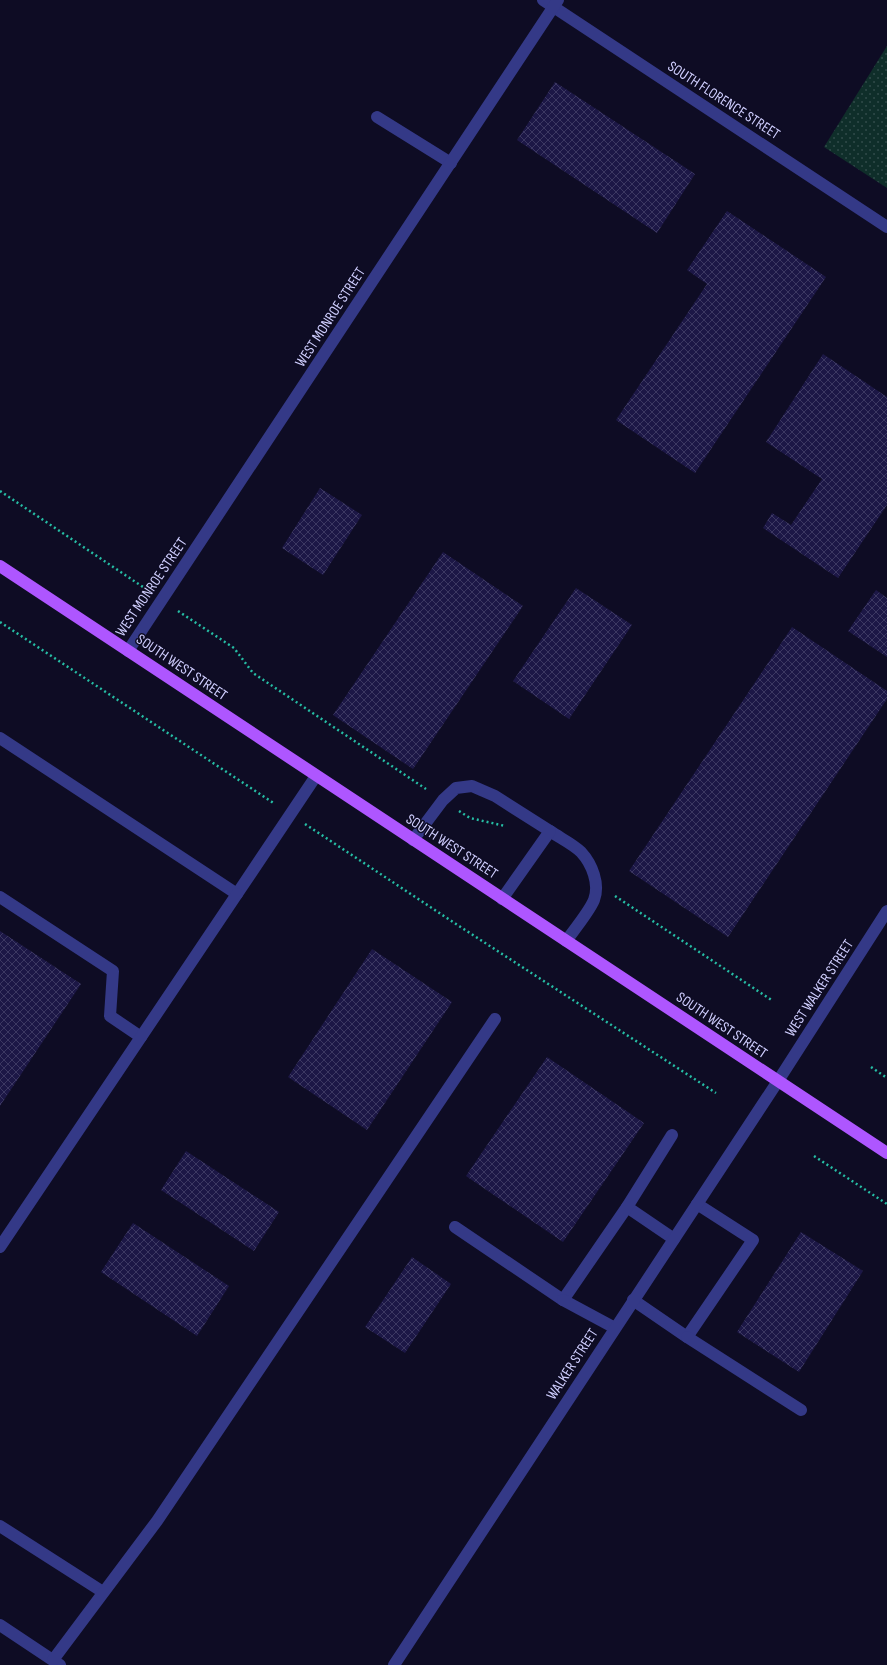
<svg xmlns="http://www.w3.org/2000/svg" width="887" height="1665" font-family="'Sofia Sans Condensed',sans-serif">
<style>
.grass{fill:url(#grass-dots)}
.building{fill:url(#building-cross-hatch)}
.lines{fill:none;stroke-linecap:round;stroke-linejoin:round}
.path{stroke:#26bda4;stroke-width:2.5;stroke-dasharray:2 3;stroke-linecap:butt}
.minor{stroke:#343987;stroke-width:12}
.major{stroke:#ae56ff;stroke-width:12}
.labels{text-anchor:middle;stroke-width:3;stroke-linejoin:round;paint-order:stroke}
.street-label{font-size:15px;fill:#d0cfff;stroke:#0e0c24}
</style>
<defs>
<pattern id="grass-dots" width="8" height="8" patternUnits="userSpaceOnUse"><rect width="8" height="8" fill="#0f2e2a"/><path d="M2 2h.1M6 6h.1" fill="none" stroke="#314b4a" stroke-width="1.8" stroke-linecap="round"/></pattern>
<pattern id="building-cross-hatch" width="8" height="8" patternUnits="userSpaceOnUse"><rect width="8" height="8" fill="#1c1746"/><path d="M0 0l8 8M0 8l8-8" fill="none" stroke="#3c3862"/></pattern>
</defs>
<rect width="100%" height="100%" fill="#0e0c24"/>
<!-- grass -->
<path class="grass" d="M887,46V188L824,147Z"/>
<!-- building -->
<g class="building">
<path d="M555,82L695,174L657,233L517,140Z"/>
<path d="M727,211L826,277L695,473L616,420L707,284L687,270Z"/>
<path d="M823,354L887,397V505L838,578L763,528L772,513L791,525L822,479L766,442Z"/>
<path d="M320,488L362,515L323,575L282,548Z"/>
<path d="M443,552L523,606L413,769L333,715Z"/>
<path d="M576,588L632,625L569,719L513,681Z"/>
<path d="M876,590L887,598V657L848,631Z"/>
<path d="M792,627L887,691V699L728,937L629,871Z"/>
<path d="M0,931L81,984L0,1106Z"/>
<path d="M372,949L452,1002L367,1130L288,1077Z"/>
<path d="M547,1057L644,1123L563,1242L466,1176Z"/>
<path d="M186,1151L279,1212L254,1251L161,1190Z"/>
<path d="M133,1223L229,1286L197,1336L101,1272Z"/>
<path d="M801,1232L863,1271L799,1372L737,1332Z"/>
<path d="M412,1257L451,1284L405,1353L365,1327Z"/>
</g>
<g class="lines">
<!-- path -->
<g class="path">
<path d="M0,491L146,589"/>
<path d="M178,611L234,648L253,673L426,789"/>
<path d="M0,622L275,804"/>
<path d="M459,811L470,818L505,826"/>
<path d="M305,824L456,924L716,1093"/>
<path d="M615,896L773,1001"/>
<path d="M871,1067L887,1078"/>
<path d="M814,1156L887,1204"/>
</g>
<!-- minor -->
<g class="minor">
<path d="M543,0L887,227"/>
<path d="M377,117L451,163"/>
<path d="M128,651L558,0"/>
<path d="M0,738L237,894L316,776"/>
<path d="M550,831C560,838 573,844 581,852C592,864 600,884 594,900C589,912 574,930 566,941"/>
<path d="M413,840L443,800L456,788L472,786L495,796L550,831L502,899"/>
<path d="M0,897L113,971L110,1016L141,1037"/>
<path d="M627,1207L674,1239"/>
<path d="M455,1227L563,1300L627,1207L672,1135"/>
<path d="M0,1247L237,894"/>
<path d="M563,1300L615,1328"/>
<path d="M633,1300L687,1337L753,1240L697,1204"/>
<path d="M687,1337L801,1410"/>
<path d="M0,1526L103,1592"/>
<path d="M0,1625L60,1665"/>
<path d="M53,1660L157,1521L495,1019"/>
<path d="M394,1665L778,1081L887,911"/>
</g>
<!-- major -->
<path class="major" d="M0,566L887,1153"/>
</g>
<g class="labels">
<!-- street labels -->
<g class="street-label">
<text transform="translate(724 100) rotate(33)" y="5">SOUTH FLORENCE STREET</text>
<text transform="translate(330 317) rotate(-57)" y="5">WEST MONROE STREET</text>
<text transform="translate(151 587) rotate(-56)" y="5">WEST MONROE STREET</text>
<text transform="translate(182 667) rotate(34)" y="5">SOUTH WEST STREET</text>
<text transform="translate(452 846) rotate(33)" y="5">SOUTH WEST STREET</text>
<text transform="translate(819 988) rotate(-57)" y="5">WEST WALKER STREET</text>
<text transform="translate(722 1025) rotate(34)" y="5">SOUTH WEST STREET</text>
<text transform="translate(572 1364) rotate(-57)" y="5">WALKER STREET</text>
</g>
</g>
</svg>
